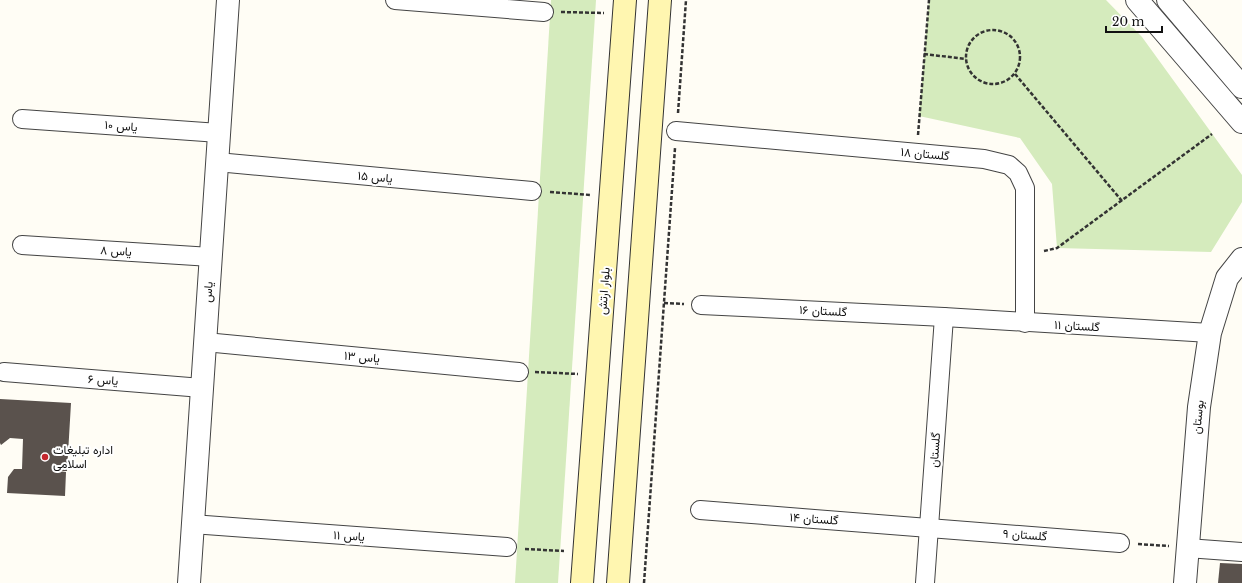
<svg xmlns="http://www.w3.org/2000/svg" width="1242" height="583" font-family="'Libre Baskerville',Vazirmatn,serif">
<style>
.green{fill:#d5ebbd}
.building{fill:#5a524d}
.lines{fill:none;stroke-linecap:round;stroke-linejoin:round}
.minor-casing{stroke:#444;stroke-width:20}
.tertiary-casing{stroke:#444;stroke-width:24}
.secondary-casing{stroke:#333;stroke-width:24}
.path{stroke:#333;stroke-width:2.5;stroke-dasharray:4 2;stroke-linecap:butt}
.minor{stroke:#fff;stroke-width:18}
.tertiary{stroke:#fff;stroke-width:22}
.secondary{stroke:#fff6b0;stroke-width:22}
.poi-dot{fill:#c4262e;stroke:#fff;stroke-width:1.5}
.labels{text-anchor:middle;stroke-width:4;stroke-linejoin:round;paint-order:stroke}
.street-label{font-size:12px;fill:#111;stroke:#fff}
.poi-label{font-size:12px;fill:#111;stroke:#fff;text-anchor:start}
</style>
<rect width="100%" height="100%" fill="#fffdf5"/>
<!-- green -->
<g class="green">
<path d="M551,0H596L558,583H515Z"/>
<path d="M929,0H1106L1142,37L1242,175V202L1211,252L1057,248L1052,184L1020,138L919,116Z"/>
</g>
<!-- building -->
<g class="building">
<path d="M0,399L71,403L67,471H58L66,472L65,496L7,493L8,477L14,469H22L23,439L10,438L1,445L0,443Z"/>
<path d="M1220,563L1242,564V583H1218Z"/>
</g>
<g class="lines">
<!-- minor casing -->
<g class="minor-casing">
<g id="minor">
<path d="M395,0L544,12"/>
<path d="M22,119L219,133"/>
<path d="M676,131L984,159L1009,165L1018,173L1025,188V323"/>
<path d="M217,162L532,191"/>
<path d="M22,245L211,257"/>
<path d="M701,305L944,317L1210,333"/>
<path d="M205,342L519,372"/>
<path d="M4,372L202,388"/>
<path d="M700,510L1120,543"/>
<path d="M192,524L507,547"/>
<path d="M1187,548L1242,552"/>
<path d="M925,583L944,317"/>
</g>
</g>
<!-- tertiary casing -->
<g class="tertiary-casing">
<g id="tertiary">
<path d="M1137,0L1242,122"/>
<path d="M1168,0L1242,87"/>
<path d="M189,583L228,0"/>
<path d="M1185,583L1199,407L1210,333L1227,278L1242,259"/>
</g>
</g>
<!-- secondary casing -->
<g class="secondary-casing">
<g id="secondary">
<path d="M582,583L625,0"/>
<path d="M618,583L660,0"/>
</g>
</g>
<!-- path -->
<g class="path">
<path d="M561,12L604,13"/>
<circle cx="993" cy="57" r="27"/>
<path d="M924,54L966,59"/>
<path d="M1015,74L1122,201"/>
<path d="M678,113L686,0"/>
<path d="M918,135L929,0"/>
<path d="M550,192L591,195"/>
<path d="M1044,251L1057,248L1212,134"/>
<path d="M664,303L684,304"/>
<path d="M535,372L578,374"/>
<path d="M1138,544L1169,546"/>
<path d="M525,549L564,551"/>
<path d="M644,583L675,148"/>
</g>
<!-- minor -->
<use href="#minor" class="minor"/>
<!-- tertiary -->
<use href="#tertiary" class="tertiary"/>
<!-- secondary -->
<use href="#secondary" class="secondary"/>
</g>
<!-- markers -->
<circle class="poi-dot" cx="45" cy="457" r="4"/>
<g class="labels">
<!-- street labels -->
<g class="street-label">
<text transform="translate(121 126) rotate(4)" y="4">یاس ۱۰</text>
<text transform="translate(925 154) rotate(5)" y="4">گلستان ۱۸</text>
<text transform="translate(375 177) rotate(5)" y="4">یاس ۱۵</text>
<text transform="translate(116 251) rotate(4)" y="4">یاس ۸</text>
<text transform="translate(604 291) rotate(-86)" y="4">بلوار ارتش</text>
<text transform="translate(208 292) rotate(-86)" y="4">یاس</text>
<text transform="translate(823 311) rotate(3)" y="4">گلستان ۱۶</text>
<text transform="translate(1077 326) rotate(3)" y="4">گلستان ۱۱</text>
<text transform="translate(362 357) rotate(5)" y="4">یاس ۱۳</text>
<text transform="translate(103 380) rotate(4)" y="4">یاس ۶</text>
<text transform="translate(1198 417) rotate(-84)" y="4">بوستان</text>
<text transform="translate(935 450) rotate(-86)" y="4">گلستان</text>
<text transform="translate(814 519) rotate(4)" y="4">گلستان ۱۴</text>
<text transform="translate(1025 535) rotate(4)" y="4">گلستان ۹</text>
<text transform="translate(349 536) rotate(4)" y="4">یاس ۱۱</text>
</g>
<!-- poi labels -->
<g class="poi-label">
<text x="53" y="454">اداره تبلیغات<tspan x="53" dy="14">اسلامی</tspan></text>
</g>
</g>
<!-- scale -->
<path d="M1106 26v6h56v-6" fill="none" stroke="#111111" stroke-width="2"/>
<text x="1112" y="26" font-size="12" fill="#111111" stroke="#ffffff" stroke-width="3" paint-order="stroke">20 m</text>
</svg>
